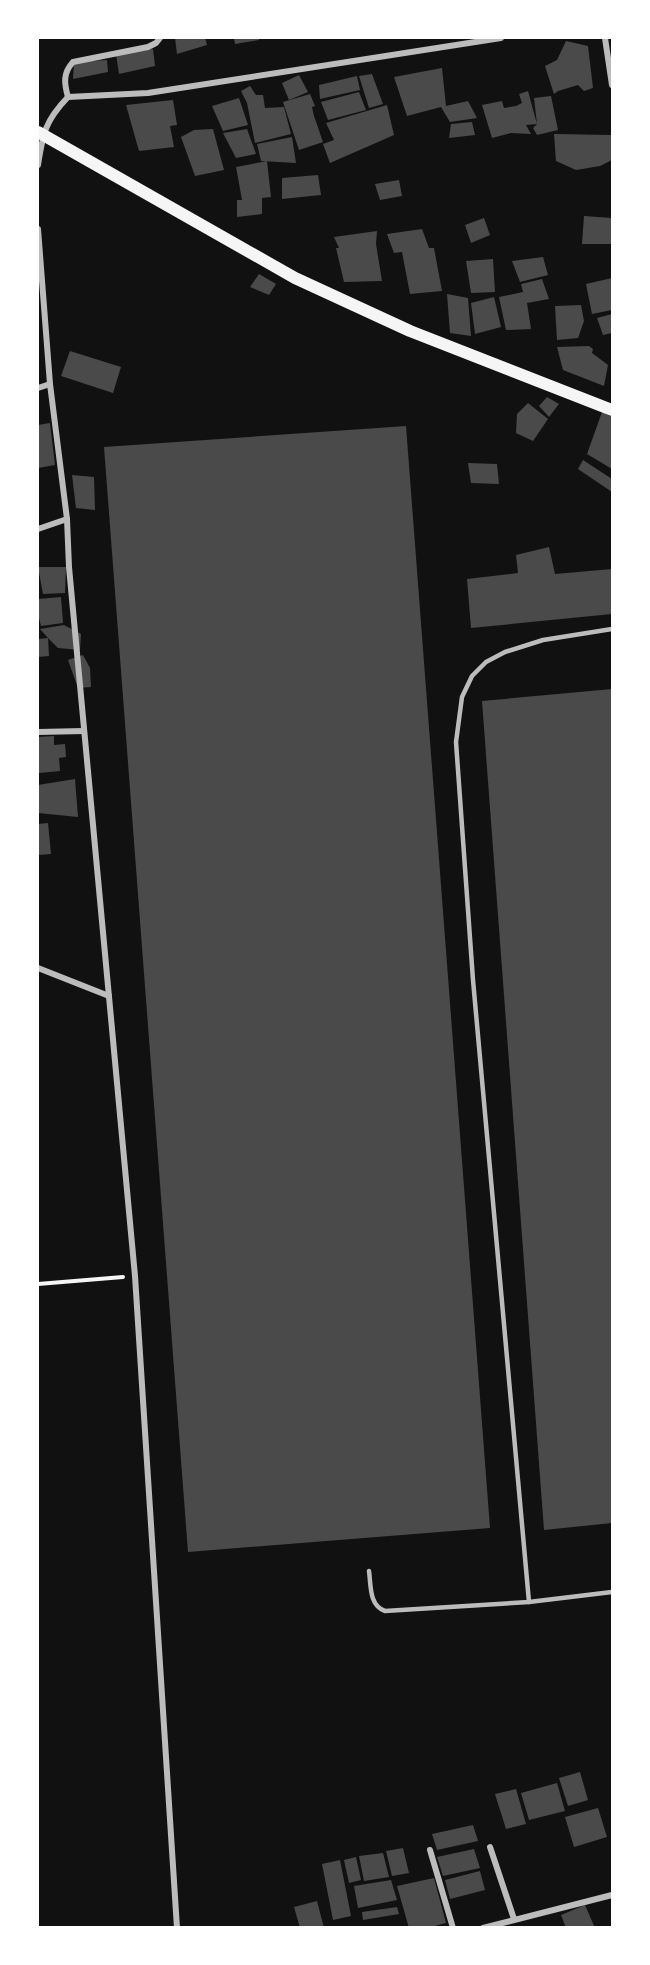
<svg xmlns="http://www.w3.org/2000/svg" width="650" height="1965" font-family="'Fira Sans',sans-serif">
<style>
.building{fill:#4a4a4a}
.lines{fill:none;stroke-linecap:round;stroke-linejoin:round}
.path{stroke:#f5f5f5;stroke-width:4}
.service{stroke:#bcbcbc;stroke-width:4.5}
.minor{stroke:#bcbcbc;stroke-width:6}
.secondary{stroke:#f5f5f5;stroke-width:12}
</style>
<rect width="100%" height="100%" fill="#111"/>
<!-- building -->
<g class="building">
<path d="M175,38H205L207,45L177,54Z"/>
<path d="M234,38H259V40L235,44Z"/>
<path d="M566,41L588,46L593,88L584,91L578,85L558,91L554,94L545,66L557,60Z"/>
<path d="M153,49L155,66L119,74L116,54Z"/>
<path d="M107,60L108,72L73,79L74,62Z"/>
<path d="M442,68L446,106L468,101L477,118L450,122L441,107L407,116L394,77Z"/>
<path d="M372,74L383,104L369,108L359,76Z"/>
<path d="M299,75L308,92L289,100L282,83Z"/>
<path d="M357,76L360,90L320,99L319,85Z"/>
<path d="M250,86L256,95H263L265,108L284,107L291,134L255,143L247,103L241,91Z"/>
<path d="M528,91L537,124L534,98L551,96L558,130L537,135L533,128L537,124L526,125L531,134L511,133L492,138L482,105L502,101L504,108L516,106L522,103L519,94Z"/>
<path d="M359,92L366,110L328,120L321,102Z"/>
<path d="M310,94L315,106L312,107L314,116L323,142L299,150L283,102Z"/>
<path d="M239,98L248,125L223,131L212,106Z"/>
<path d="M173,100L177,125L170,126L174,147L139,151L126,105Z"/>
<path d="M387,105L394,135L330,163L323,144L334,140L326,123Z"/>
<path d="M472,122L475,135L449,138L451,124Z"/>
<path d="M213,129L224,170L195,176L181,137L194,130Z"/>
<path d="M247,129L256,154L236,158L223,133Z"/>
<path d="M554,134L611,135L612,160L600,166L576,170L556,161Z"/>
<path d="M292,137L296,163L261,161L257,144Z"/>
<path d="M267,161L271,197L262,198V214L237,217V200H242L236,167Z"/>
<path d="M318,175L321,195L282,199V178Z"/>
<path d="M399,180L402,196L380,200L375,184Z"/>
<path d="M584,216L612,218V244H582Z"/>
<path d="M484,218L490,235L471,243L465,225Z"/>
<path d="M422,229L429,248H434L442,291L410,294L402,252L394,253L387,234Z"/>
<path d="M377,231L376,244L382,281L344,282L336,248H339L334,237Z"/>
<path d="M543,257L548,275L520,282L512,261Z"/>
<path d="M493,259L495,292L471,293L466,261Z"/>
<path d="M259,274L276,284L269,295L250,287Z"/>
<path d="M612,278V310L592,314L586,284Z"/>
<path d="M542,279L549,299L527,303L531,329L506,330L499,297L523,292L521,284Z"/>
<path d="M447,294L468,298L471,336L450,333Z"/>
<path d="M494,297L501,327L475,334L471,303Z"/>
<path d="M581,305L584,321L578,338L557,340L555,306Z"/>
<path d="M612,314V333L603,335L597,318Z"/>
<path d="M589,346L593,349L592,353L608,365L604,386L563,370L557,347Z"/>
<path d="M70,351L121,367L113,393L61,376Z"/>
<path d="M547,397L559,404L549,417L539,406Z"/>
<path d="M528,403L548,419L533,441L516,433L517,414Z"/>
<path d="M602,412L612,417V469L587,454Z"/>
<path d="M50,423L55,465L38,468V425Z"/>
<path d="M406,426L490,1528L188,1552L104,447Z"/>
<path d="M583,460L612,479V492L578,469Z"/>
<path d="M468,463L497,464L499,484L471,483Z"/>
<path d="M72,475L94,477L95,510L76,508Z"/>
<path d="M549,547L555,574L612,569V614L471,628L467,579L518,573L516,555Z"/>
<path d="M38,567H66L65,593L43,594Z"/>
<path d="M61,597L63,623L41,626L38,614V599Z"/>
<path d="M64,625L81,634L80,650L58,648L48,638L49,656L38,657V639L48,638L40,629Z"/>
<path d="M83,655L90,668L91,687L78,688L68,660Z"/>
<path d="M612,689V1523L544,1530L482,701Z"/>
<path d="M54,736V745L65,744L66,757L59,758L60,771L39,773L38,737Z"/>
<path d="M75,779L78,817L38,813V785Z"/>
<path d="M48,823L51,854L38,855V824Z"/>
<path d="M580,1772L588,1800L568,1806L559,1778Z"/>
<path d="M557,1783L565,1811L529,1820L521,1793Z"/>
<path d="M516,1789L526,1824L506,1829L495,1794Z"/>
<path d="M598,1808L607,1837L574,1847L565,1817Z"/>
<path d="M473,1825L478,1841L437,1850L432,1834Z"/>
<path d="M403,1848L409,1873L392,1876L386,1851Z"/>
<path d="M474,1849L480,1868L443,1876L437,1857Z"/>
<path d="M383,1853L389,1877L364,1881L359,1856Z"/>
<path d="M356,1857L361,1880L349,1883L344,1860Z"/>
<path d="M340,1860L351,1916L333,1920L322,1864Z"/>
<path d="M480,1871L485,1890L450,1899L445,1880Z"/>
<path d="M434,1878L446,1923L427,1928H409L397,1886Z"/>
<path d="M391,1880L397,1900L358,1908L354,1886Z"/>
<path d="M317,1901L324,1928H300L294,1907Z"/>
<path d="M585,1905L595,1928H566L561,1915Z"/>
<path d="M397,1907L399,1914L363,1920L362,1912Z"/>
</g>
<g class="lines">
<!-- path -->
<path class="path" d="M38,1284L123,1277"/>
<!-- service -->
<g class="service">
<path d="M369,1571C371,1585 369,1606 385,1611L529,1602L612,1592"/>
<path d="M529,1602L473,980L456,742L462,697L472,676L486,662L505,652L543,640L612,629"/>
</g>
<!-- minor -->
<g class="minor">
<path d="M605,38L612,85"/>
<path d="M68,97C64,83 63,73 73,62L148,47L156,43L160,38"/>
<path d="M38,165C43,133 45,121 68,97L148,93L501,38"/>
<path d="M38,229L50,384L67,519L69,567L135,1276L177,1928"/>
<path d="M38,388L50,384"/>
<path d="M38,529L67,519"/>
<path d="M38,732L84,731"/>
<path d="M38,968L109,996"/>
<path d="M490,1847L514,1919"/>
<path d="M430,1850L453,1928"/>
<path d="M483,1928L612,1895"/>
</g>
<!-- secondary -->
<path class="secondary" d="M38,132L295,278L410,331L612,410"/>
</g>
<!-- border -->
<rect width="650" height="1965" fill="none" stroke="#ffffff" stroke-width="78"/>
</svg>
